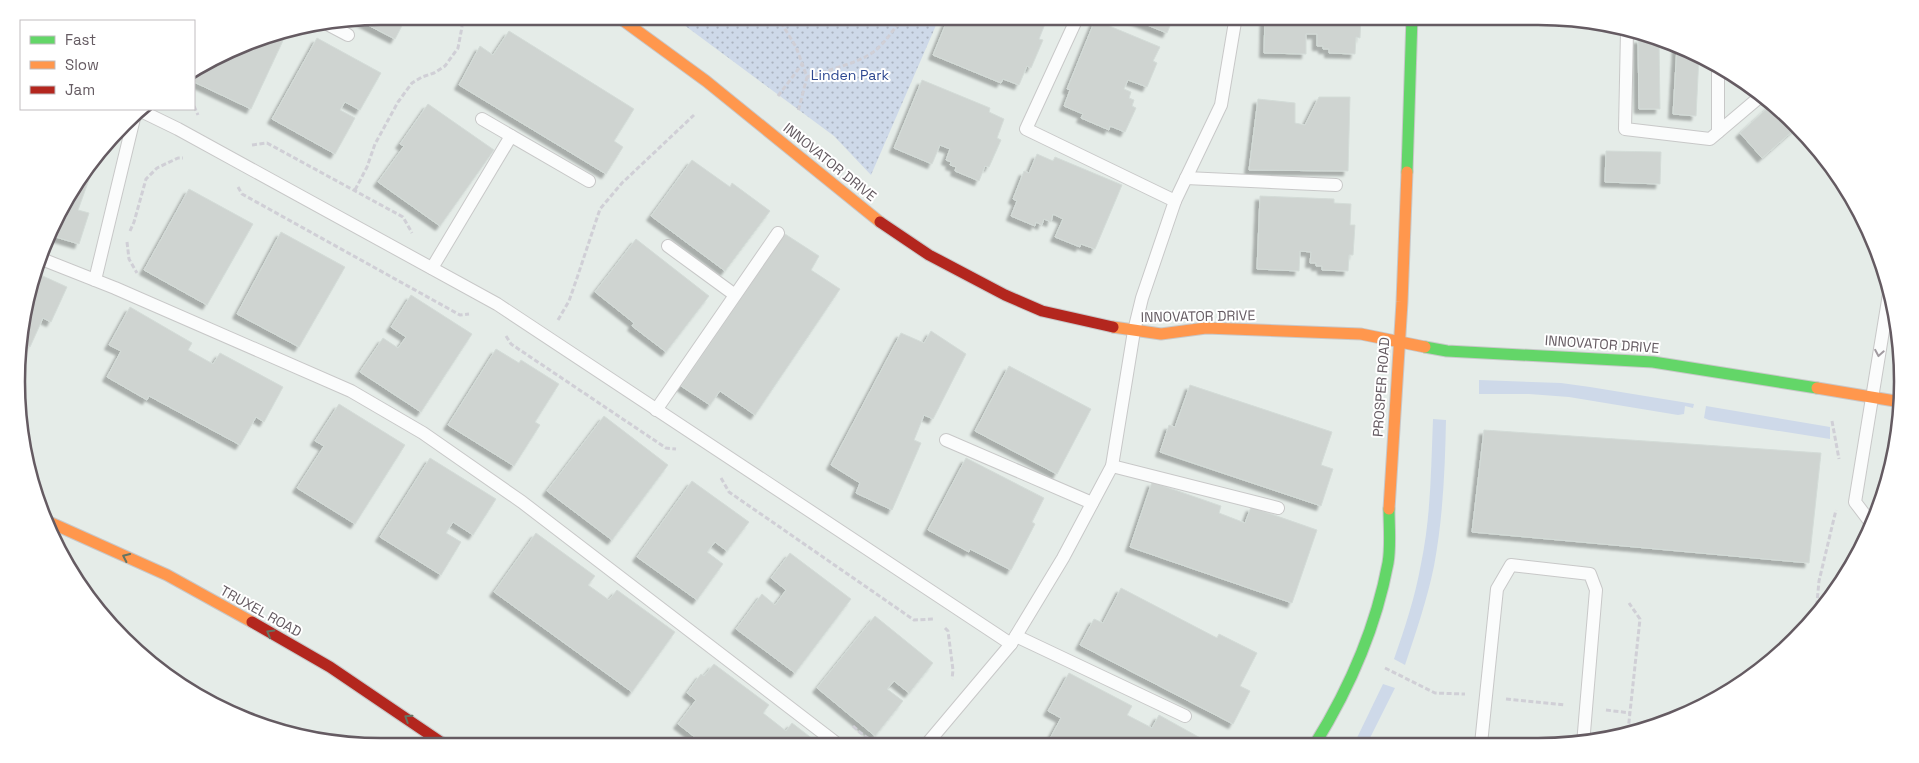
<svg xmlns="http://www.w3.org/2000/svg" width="1919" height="763" font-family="'Space Grotesk',sans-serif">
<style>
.green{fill:#ced9e9}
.park{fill:url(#park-dots)}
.building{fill:#cfd4d1;stroke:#d4dcd8;filter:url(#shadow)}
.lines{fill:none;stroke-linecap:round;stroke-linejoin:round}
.lane-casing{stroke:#c8c8c8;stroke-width:14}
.fast-casing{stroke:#c8c8c9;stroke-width:13}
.slow-casing{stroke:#c8c8c9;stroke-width:13}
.jam-casing{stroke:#c8c8c9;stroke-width:13}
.path{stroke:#d0cfd6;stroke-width:3;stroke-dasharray:5 2.5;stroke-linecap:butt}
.lane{stroke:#fbfcfc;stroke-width:12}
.fast{stroke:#63d668;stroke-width:11}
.slow{stroke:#ff974d;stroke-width:11}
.jam{stroke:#b3261e;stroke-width:11}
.oneway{stroke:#a19ba0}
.oneway2{stroke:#657463}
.labels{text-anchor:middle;stroke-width:4;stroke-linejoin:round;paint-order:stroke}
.park-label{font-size:14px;fill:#2e4891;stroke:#fff}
.street-label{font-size:14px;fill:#655b62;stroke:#fff}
.rim{fill:none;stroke:#655b62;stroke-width:2.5}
</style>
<defs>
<pattern id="park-dots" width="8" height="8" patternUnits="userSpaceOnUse" patternTransform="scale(1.25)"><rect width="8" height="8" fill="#ced9e9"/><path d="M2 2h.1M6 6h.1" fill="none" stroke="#abb3c0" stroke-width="1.8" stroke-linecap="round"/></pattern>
<filter id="shadow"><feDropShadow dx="-4.5" dy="4.5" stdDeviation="1" flood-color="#0004"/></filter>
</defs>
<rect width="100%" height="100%" fill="#e5ece8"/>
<!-- green -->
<g class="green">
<path d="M1479,380L1561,383L1590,387L1694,404L1693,408L1685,406L1684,414L1678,415L1569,397L1529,394H1479Z"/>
<path d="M1706,406L1830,427V439L1709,420L1704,418Z"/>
<path d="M1433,419L1446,420C1445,469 1443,518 1434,566C1427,600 1416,632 1405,665L1394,659C1405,628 1415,597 1421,564C1431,516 1431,468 1433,419Z"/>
<path d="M1383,684L1395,688L1367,744H1354Z"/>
</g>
<!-- park -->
<path class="park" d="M672,16H940L871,175L834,136Z"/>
<!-- building -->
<g class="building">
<path d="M382,16H407L395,39L358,20Z"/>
<path d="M949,16H994L992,21L1003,25L1005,18L1011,20L1013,16H1027L1045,24L1039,39L1043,40L1031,68L1027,66L1019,85L1003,79L1001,83L933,55Z"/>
<path d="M1125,16H1174L1167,33Z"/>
<path d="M1265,16H1361L1360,38L1356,37L1355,54L1329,53V49H1323V46H1317V34H1306V54L1264,53Z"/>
<path d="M1095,20L1160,47L1153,61L1157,63L1147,87L1128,80L1124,89L1131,92L1129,98L1134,100L1132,106L1136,108L1125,132L1110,126L1109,130L1081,118L1083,114L1064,106L1070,90L1067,89Z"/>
<path d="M509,31L634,109L614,141L623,147L606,174L459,85L480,46L493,55Z"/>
<path d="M287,32L251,109L194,82V69L199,65L264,36Z"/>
<path d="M317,38L381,73L360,110L345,102L340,110L355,118L335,154L272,119Z"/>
<path d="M1638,39H1659L1660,109H1639Z"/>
<path d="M1677,46L1699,56L1696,116L1673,114Z"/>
<path d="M922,80L990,108L989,112L1004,119L997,138L1001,140L989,167L985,166L979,181L955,171L956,167L950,165L951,162L946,160L950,149L940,145L932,164L894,148Z"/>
<path d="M1319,97H1350L1348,171L1249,170L1258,99L1295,103V123L1305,125Z"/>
<path d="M1773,103L1797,127L1762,158L1740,133Z"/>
<path d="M428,104L494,150L440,226L378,182L404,146L400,144Z"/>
<path d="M1606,151L1661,152L1660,184L1605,182Z"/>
<path d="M1037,154L1053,161L1055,157L1122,185L1095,249L1081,244L1080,247L1055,237L1063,219L1053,214L1051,222L1044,219L1042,225L1036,222L1035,226L1011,216L1017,201L1013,199L1024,171L1029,173Z"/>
<path d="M692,160L730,187L732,183L770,211L725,271L651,216Z"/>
<path d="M87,173L91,174L78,210L89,213L79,244L49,235L65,199Z"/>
<path d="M189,189L253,224L207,305L144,270Z"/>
<path d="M1260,196L1334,199V203L1351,204L1350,225H1355L1353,255H1349L1348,271L1322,270V266H1316V263H1310L1311,252L1300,251L1299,271L1257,269Z"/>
<path d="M281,232L345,267L299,347L237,314Z"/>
<path d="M785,234L819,256L811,270L840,289L755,415L720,391L710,405L681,386Z"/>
<path d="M636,239L709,296L666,352L632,326L634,323L595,292Z"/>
<path d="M34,272L67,287L51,322L43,318L30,347L20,343L19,334Z"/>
<path d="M411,295L472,334L421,412L360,372L383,338L398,348L406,337L391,327Z"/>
<path d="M130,307L192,343L188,350L213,364L220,353L283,387L264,422L256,417L240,445L149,396L147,400L107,377L121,351L109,345Z"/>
<path d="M931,331L966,354L933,419L924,415L914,440L921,443L892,510L856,493L860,483L831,465L901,333L924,343Z"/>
<path d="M496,349L519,363L521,360L559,384L535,422L540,425L514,466L448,425Z"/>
<path d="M1009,366L1091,409L1057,474L975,431Z"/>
<path d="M1190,385L1332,432L1321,465L1333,469L1321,506L1160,452L1169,425L1175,427Z"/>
<path d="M339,404L405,445L355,524L297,488L324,446L315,441Z"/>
<path d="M604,416L668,465L612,540L547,491Z"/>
<path d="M1484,430L1821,453L1809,563L1472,532Z"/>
<path d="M430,458L496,499L473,535L453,522L446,533L461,542L441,575L380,537Z"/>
<path d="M966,458L1044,498L1032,522L1035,524L1011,570L970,549L969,552L928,530Z"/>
<path d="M692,481L749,522L727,551L715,542L707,552L723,564L697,600L637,557Z"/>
<path d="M1152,482L1221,506L1219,513L1245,523L1251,507L1317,530L1292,603L1130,547Z"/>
<path d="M536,533L595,576L588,585L609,600L617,590L675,632L632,692L494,592Z"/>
<path d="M790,553L851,599L795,673L736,629L762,594L775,605L786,590L771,578Z"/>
<path d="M1121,588L1217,638L1219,634L1257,653L1240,686L1250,691L1233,724L1080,645L1094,619L1103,623Z"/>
<path d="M875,616L933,663L909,693L894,681L887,689L903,701L875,736L817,688Z"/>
<path d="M714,664L769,705L763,713L786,731L792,723L822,746H720L721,744L717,742L714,746H706L678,724L696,700L687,693L701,674L704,676Z"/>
<path d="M1069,673L1132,706L1127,715L1152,728L1159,715L1213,745H1049L1047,744L1061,718L1048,711Z"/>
</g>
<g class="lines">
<!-- lane casing -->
<g class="lane-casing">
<g id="lane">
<path d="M329,25L348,35"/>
<path d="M1627,31L1625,129L1710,139L1762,95"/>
<path d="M139,110L178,129L497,304L1011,644"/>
<path d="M482,119L589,181"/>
<path d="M1718,132V64"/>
<path d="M1186,178L1336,185"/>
<path d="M1175,201L1221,105L1236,16"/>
<path d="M668,246L735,295"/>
<path d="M39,258L115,288L351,391L423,433L522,502L840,746"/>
<path d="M432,268L511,136"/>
<path d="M95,280L135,114"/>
<path d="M656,410L778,233"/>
<path d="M946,440L1092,503"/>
<path d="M1112,466L1278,508"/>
<path d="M1871,523L1855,502L1890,288"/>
<path d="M1016,636L1185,716"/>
<path d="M1481,744L1497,589L1511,565L1590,574L1596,590L1583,744"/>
<path d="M926,745L1011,644L1063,558L1112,466L1134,331L1142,298L1175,201L1026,129L1078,16"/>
</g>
</g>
<!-- fast casing -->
<g class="fast-casing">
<g id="fast">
<path d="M1407,172L1412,16"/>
<path d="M1425,347L1447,351L1653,362L1817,388"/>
<path d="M1315,744C1349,689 1376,627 1388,563C1391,546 1389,526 1389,509"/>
</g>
</g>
<!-- slow casing -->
<g class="slow-casing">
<g id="slow">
<path d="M617,16L706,81L880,222"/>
<path d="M1113,327L1161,334L1206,328L1361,334L1425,347"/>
<path d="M1817,388L1901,402"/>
<path d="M1389,509L1402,302L1407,172"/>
<path d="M49,522L167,575L252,622"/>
</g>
</g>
<!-- jam casing -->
<g class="jam-casing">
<g id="jam">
<path d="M880,222L929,255L1005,295L1042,311L1113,327"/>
<path d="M252,622L330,667L448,747"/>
</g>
</g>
<!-- path -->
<g class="path">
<path d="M777,16L796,47L807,77L798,112"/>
<path d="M807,77C828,70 860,63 876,50C887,40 895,28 903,16"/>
<path d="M778,96L803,63"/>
<path d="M194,106L198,115"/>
<path d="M252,145L267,143L403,217L412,233"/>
<path d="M238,187L242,194L460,315L469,314"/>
<path d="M355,190L367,167L375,144L398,102L412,83L422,77L434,73L445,66L458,48L462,27L460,16"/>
<path d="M130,231L134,222L146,179L157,168L178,158H183"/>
<path d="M127,242L129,259L137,273"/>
<path d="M558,320L569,301L577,278L600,209L622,183L694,115"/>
<path d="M506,336L511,344L666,448L676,449"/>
<path d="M1832,421L1839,459"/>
<path d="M721,478L729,492L914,620L935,619"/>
<path d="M1816,613L1819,581L1836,510"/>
<path d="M945,628L948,631L953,670L952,679"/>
<path d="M1385,668L1435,693L1465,694"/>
<path d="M1506,699L1565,705"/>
<path d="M1606,710L1630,713"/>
<path d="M853,726C870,742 883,749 906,740"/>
<path d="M1628,731L1640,619L1629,603"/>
</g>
<!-- lane -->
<use href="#lane" class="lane"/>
<!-- fast -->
<use href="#fast" class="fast"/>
<!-- slow -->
<use href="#slow" class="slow"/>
<!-- jam -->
<use href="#jam" class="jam"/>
</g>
<!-- one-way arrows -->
<defs><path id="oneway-chevron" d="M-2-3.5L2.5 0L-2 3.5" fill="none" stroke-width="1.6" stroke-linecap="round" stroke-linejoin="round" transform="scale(1.25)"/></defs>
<use class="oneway" href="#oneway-chevron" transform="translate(1879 353) rotate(100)"/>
<g class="oneway2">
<use href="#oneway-chevron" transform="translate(126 557) rotate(-155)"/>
<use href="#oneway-chevron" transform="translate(270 633) rotate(-150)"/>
<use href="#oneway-chevron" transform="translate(408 718) rotate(-147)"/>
</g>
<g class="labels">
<!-- park labels -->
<g class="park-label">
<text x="850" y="80">Linden Park</text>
</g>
<!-- street labels -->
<g class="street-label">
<text transform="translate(830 162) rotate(39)" y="5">INNOVATOR DRIVE</text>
<text transform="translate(1198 316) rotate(-1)" y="5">INNOVATOR DRIVE</text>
<text transform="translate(1602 344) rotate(4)" y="5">INNOVATOR DRIVE</text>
<text transform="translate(1381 387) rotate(-86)" y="5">PROSPER ROAD</text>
<text transform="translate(261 611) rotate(29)" y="5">TRUXEL ROAD</text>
</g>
</g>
<!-- crop -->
<path d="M0 0H1919V763H0ZM381 25H1538A356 356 0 0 1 1894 381V382A356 356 0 0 1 1538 738H381A356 356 0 0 1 25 382V381A356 356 0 0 1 381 25Z" fill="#fff" fill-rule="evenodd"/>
<path class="rim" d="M381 25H1538A356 356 0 0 1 1894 381V382A356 356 0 0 1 1538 738H381A356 356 0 0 1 25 382V381A356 356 0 0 1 381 25Z"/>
<!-- legend -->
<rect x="20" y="20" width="175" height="90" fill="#ffffff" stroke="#c1bdc0"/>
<rect x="30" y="36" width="25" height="8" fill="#63d668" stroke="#c1bdc0"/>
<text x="65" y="45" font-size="15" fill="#655b62">Fast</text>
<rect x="30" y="61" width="25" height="8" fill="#ff974d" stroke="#c1bdc0"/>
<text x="65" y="70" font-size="15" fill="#655b62">Slow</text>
<rect x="30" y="86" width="25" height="8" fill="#b3261e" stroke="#c1bdc0"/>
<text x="65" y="95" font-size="15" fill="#655b62">Jam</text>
</svg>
